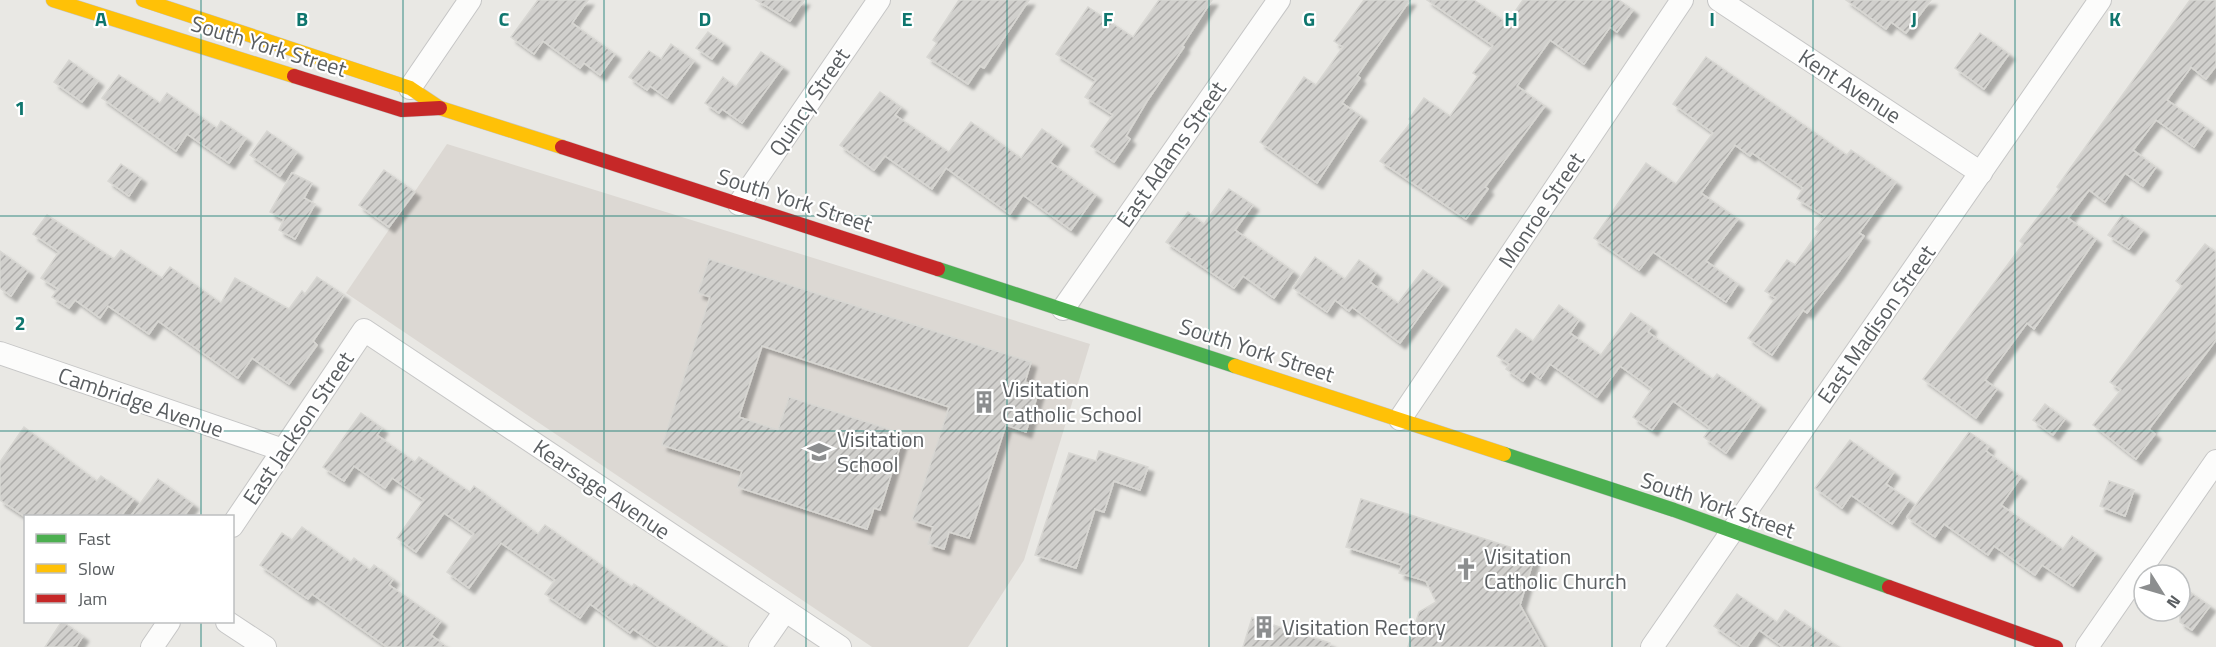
<svg xmlns="http://www.w3.org/2000/svg" width="2216" height="647" font-family="'Titillium Web',sans-serif">
<style>
.education{fill:#dcd8d3}
.building{fill:url(#building-hatch);stroke:#d8d7d3;stroke-width:1.5;filter:url(#shadow)}
.lines{fill:none;stroke-linecap:round;stroke-linejoin:round}
.street-casing{stroke:#c6c6c6;stroke-width:24}
.fast-casing{stroke:#c5c5c4;stroke-width:15}
.slow-casing{stroke:#c5c5c4;stroke-width:15}
.jam-casing{stroke:#c5c5c4;stroke-width:15}
.street{stroke:#fcfcfb;stroke-width:22}
.fast{stroke:#4caf50;stroke-width:14}
.slow{stroke:#ffc107;stroke-width:14}
.jam{stroke:#c62828;stroke-width:14}
.grid{fill:none;stroke:#0f766e;stroke-width:1.5;stroke-opacity:0.55}
.labels{text-anchor:middle;stroke-width:4.5;stroke-linejoin:round;paint-order:stroke}
.street-label{font-size:22px;fill:#5a5e61;stroke:#fff}
.poi-label{font-size:22px;fill:#5a5e61;stroke:#fff;text-anchor:start}
.grid-label{font-size:20px;text-anchor:middle;font-weight:bold;fill:#0f766e;stroke:#fff;stroke-width:4.5;stroke-linejoin:round;paint-order:stroke}
</style>
<defs>
<pattern id="building-hatch" width="6" height="6" patternUnits="userSpaceOnUse" patternTransform="scale(1.5)"><rect width="6" height="6" fill="#d1d0cd"/><path d="M-1 1l2-2M0 6l6-6M5 7l2-2" fill="none" stroke="#adacaa"/></pattern>
<filter id="shadow"><feDropShadow dx="5.5" dy="5.5" stdDeviation="1.5" flood-color="#0004"/></filter>
</defs>
<rect width="100%" height="100%" fill="#e9e8e4"/>
<!-- education -->
<path class="education" d="M447,144L1090,344L1024,560L968,647H872L346,293Z"/>
<!-- building -->
<g class="building">
<path d="M538,0H588L572,23L615,54L600,75L584,63L580,68L543,41L534,54L511,37Z"/>
<path d="M756,0H804L790,21Z"/>
<path d="M959,0H1029L984,68L980,66L968,84L927,57L937,43L933,40Z"/>
<path d="M1159,0H1212L1182,46L1184,47L1147,101L1126,136L1130,139L1114,162L1091,146L1113,115L1085,97L1096,80L1056,54L1088,7L1133,37Z"/>
<path d="M1364,0H1410L1357,76L1360,78L1342,103L1361,116L1317,183L1260,142L1304,77L1316,85L1343,47L1334,41Z"/>
<path d="M1427,0H1474L1507,23L1523,0H1619L1633,10L1617,32L1610,27L1584,64L1550,40L1517,86L1545,106L1485,187L1488,189L1466,219L1380,161L1412,121L1409,119L1424,98L1450,116L1478,76L1473,73L1493,46Z"/>
<path d="M1846,0H1931L1906,33L1891,22L1886,29Z"/>
<path d="M2190,0H2216V66L2206,79L2191,67L2167,100L2207,128L2194,147L2156,120L2133,150L2156,167L2143,186L2125,173L2105,202L2089,190L2068,218L2096,239L2034,329L2027,323L1985,380L1997,389L1976,418L1923,379L2023,244L2020,241L2059,189L2057,187Z"/>
<path d="M708,32L724,43L712,59L696,48Z"/>
<path d="M1980,33L2009,54L1984,89L1955,68Z"/>
<path d="M671,44L694,61L667,98L650,86L647,90L629,77L649,51L661,59Z"/>
<path d="M761,52L783,67L742,123L722,109L719,113L705,103L723,77L736,87Z"/>
<path d="M1706,57L1847,155L1851,150L1896,182L1859,233L1864,236L1838,273L1807,313L1803,310L1772,355L1748,338L1776,298L1765,291L1787,260L1795,265L1819,231L1815,229L1825,216L1797,199L1803,188L1752,153L1750,156L1735,145L1701,193L1738,219L1706,261L1738,284L1726,302L1653,252L1639,270L1594,238L1646,163L1676,184L1713,133L1673,104Z"/>
<path d="M69,60L98,81L82,102L54,82Z"/>
<path d="M119,75L160,103L167,93L217,128L221,121L246,138L229,163L187,134L176,151L102,98Z"/>
<path d="M880,92L901,107L895,115L949,152L971,122L1021,158L1042,129L1063,144L1050,162L1096,195L1071,230L1023,195L1010,214L946,168L932,189L885,156L874,170L840,145Z"/>
<path d="M267,131L297,152L280,176L250,155Z"/>
<path d="M121,164L141,178L129,196L108,181Z"/>
<path d="M384,170L415,192L389,227L359,205Z"/>
<path d="M292,173L312,183L304,198L315,204L295,239L279,230L284,219L270,212Z"/>
<path d="M1229,189L1253,205L1235,230L1293,271L1274,298L1243,276L1234,288L1166,242L1188,212L1204,224Z"/>
<path d="M47,215L114,259L121,250L162,278L170,267L221,303L235,278L289,309L302,291L305,294L317,277L344,295L313,341L317,345L289,384L252,358L238,378L158,321L149,334L108,306L100,318L75,300L69,308L52,297L58,289L41,278L59,252L33,234Z"/>
<path d="M2122,215L2143,230L2129,249L2108,235Z"/>
<path d="M2205,244L2216,252V340L2149,429L2155,434L2136,459L2093,425L2121,390L2110,382L2182,286L2176,281Z"/>
<path d="M0,251L28,271L11,296L0,288Z"/>
<path d="M1315,257L1345,279L1359,260L1376,273L1370,282L1398,303L1423,270L1443,284L1400,343L1352,307L1349,311L1335,300L1327,312L1293,288Z"/>
<path d="M709,259L1031,362L1025,382L1040,387L1026,432L1006,425L969,538L949,532L944,549L928,544L933,527L912,520L949,407L762,346L739,417L778,430L789,397L904,434L880,510L874,508L867,529L737,487L742,471L662,445L710,297L698,293Z"/>
<path d="M1559,305L1579,320L1570,333L1601,355L1631,313L1651,327L1648,332L1713,379L1717,374L1760,405L1726,453L1704,437L1710,428L1673,401L1652,430L1633,417L1652,389L1620,366L1597,397L1550,364L1540,379L1530,371L1523,381L1506,369L1509,364L1497,356L1516,329L1533,341Z"/>
<path d="M2045,404L2065,419L2053,435L2033,420Z"/>
<path d="M361,413L382,428L377,435L415,462L419,457L470,492L474,486L538,534L545,525L632,587L634,584L727,647H659L633,629L630,633L590,604L580,618L545,594L555,580L501,543L469,588L447,572L474,534L444,513L416,552L397,538L424,500L392,478L385,488L354,466L344,481L323,467Z"/>
<path d="M24,427L97,481L101,476L134,499L121,516H24L0,500V462Z"/>
<path d="M1969,432L1989,446L1986,451L2021,477L2001,505L2063,549L2072,536L2096,553L2073,586L2042,565L2035,575L1994,546L1988,555L1944,524L1935,537L1907,517Z"/>
<path d="M1850,440L1894,472L1886,484L1909,500L1892,524L1851,495L1842,508L1815,488Z"/>
<path d="M1099,451L1148,467L1140,490L1114,481L1104,512L1095,509L1076,568L1035,555L1069,453L1096,461Z"/>
<path d="M158,479L193,504L184,516H131Z"/>
<path d="M2109,481L2134,490L2125,516L2100,506Z"/>
<path d="M1361,499L1535,555L1520,605L1543,647H1408L1419,612L1436,602L1426,581L1399,573L1402,565L1346,547Z"/>
<path d="M302,527L351,562L354,558L370,570L374,565L393,579L389,585L441,621L431,635L447,647H387L312,594L308,599L260,565L282,533L292,540Z"/>
<path d="M2180,585L2210,606L2192,630L2180,622Z"/>
<path d="M1737,594L1777,622L1785,610L1839,647H1783L1759,630L1747,647H1743L1714,626Z"/>
<path d="M1252,618L1330,643L1329,647H1243Z"/>
<path d="M62,621L83,636L76,647H45Z"/>
</g>
<g class="lines">
<!-- street casing -->
<g class="street-casing">
<g id="street">
<path d="M1719,0L1981,173"/>
<path d="M410,88L470,0"/>
<path d="M739,204L879,0"/>
<path d="M1063,309L1279,0"/>
<path d="M0,353L283,450"/>
<path d="M1400,419L1682,0"/>
<path d="M232,526L364,330L840,647"/>
<path d="M227,622L265,647"/>
<path d="M152,647L169,622"/>
<path d="M760,647L785,611"/>
<path d="M1652,647L2100,0"/>
<path d="M2087,647L2216,461"/>
</g>
</g>
<!-- fast casing -->
<g class="fast-casing">
<g id="fast">
<path d="M938,269L1235,366"/>
<path d="M1504,454L1674,510L1889,587"/>
</g>
</g>
<!-- slow casing -->
<g class="slow-casing">
<g id="slow">
<path d="M53,0L294,76"/>
<path d="M143,0L410,88L440,108L562,147"/>
<path d="M1235,366L1504,454"/>
</g>
</g>
<!-- jam casing -->
<g class="jam-casing">
<g id="jam">
<path d="M294,76L402,110L440,108"/>
<path d="M562,147L938,269"/>
<path d="M1889,587L2056,647"/>
</g>
</g>
<!-- street -->
<use href="#street" class="street"/>
<!-- fast -->
<use href="#fast" class="fast"/>
<!-- slow -->
<use href="#slow" class="slow"/>
<!-- jam -->
<use href="#jam" class="jam"/>
</g>
<!-- grid -->
<path class="grid" d="M201,0V516M403,0V647M604,0V647M806,0V647M1007,0V647M1209,0V647M1410,0V647M1612,0V647M1813,0V647M2015,0V647M0,216H2216M0,431H2216M201,622V647"/>
<!-- icons -->
<defs>
<g id="building-bare" transform="scale(1.8)"><path d="M-4-6H4V6H1V3H-1V6H-4ZM-2.5-4.3h1.7v1.8h-1.7ZM.8-4.3h1.7v1.8H.8ZM-2.5-1h1.7V.8h-1.7ZM.8-1h1.7V.8H.8Z" fill="#8c8e8f" stroke="#fff" stroke-width="2.5" paint-order="stroke"/></g>
<g id="school-bare" transform="scale(1.8)"><path d="M0-5L7-2L0 1L-7-2ZM-4 1L0 2.5L4 1V4Q0 6-4 4Z" fill="#8c8e8f" stroke="#fff" stroke-width="2.5" paint-order="stroke"/></g>
<g id="church-bare" transform="scale(1.8)"><path d="M-1.2-6h2.4v3.5h3.3v2.4h-3.3V6h-2.4V-.1h-3.3v-2.4h3.3Z" fill="#8c8e8f" stroke="#fff" stroke-width="2.5" paint-order="stroke"/></g>
</defs>
<g fill-rule="evenodd">
<use href="#building-bare" x="984" y="402"/>
<use href="#school-bare" x="819" y="452"/>
<use href="#church-bare" x="1466" y="569"/>
<use href="#building-bare" x="1264" y="627"/>
</g>
<g class="labels">
<!-- street labels -->
<g class="street-label">
<text transform="translate(269 46) rotate(17)" y="8">South York Street</text>
<text transform="translate(1850 86) rotate(33)" y="8">Kent Avenue</text>
<text transform="translate(809 102) rotate(-56)" y="8">Quincy Street</text>
<text transform="translate(1171 154) rotate(-55)" y="8">East Adams Street</text>
<text transform="translate(795 200) rotate(18)" y="8">South York Street</text>
<text transform="translate(1541 210) rotate(-56)" y="8">Monroe Street</text>
<text transform="translate(1876 324) rotate(-55)" y="8">East Madison Street</text>
<text transform="translate(1257 350) rotate(18)" y="8">South York Street</text>
<text transform="translate(141 402) rotate(19)" y="8">Cambridge Avenue</text>
<text transform="translate(298 428) rotate(-56)" y="8">East Jackson Street</text>
<text transform="translate(602 489) rotate(34)" y="8">Kearsage Avenue</text>
<text transform="translate(1718 505) rotate(19)" y="8">South York Street</text>
</g>
<!-- poi labels -->
<g class="poi-label">
<text x="1002" y="397">Visitation<tspan x="1002" dy="25">Catholic School</tspan></text>
<text x="837" y="447">Visitation<tspan x="837" dy="25">School</tspan></text>
<text x="1484" y="564">Visitation<tspan x="1484" dy="25">Catholic Church</tspan></text>
<text x="1282" y="635">Visitation Rectory</text>
</g>
</g>
<g class="grid-label">
<text x="101" y="26">A</text>
<text x="302" y="26">B</text>
<text x="504" y="26">C</text>
<text x="705" y="26">D</text>
<text x="907" y="26">E</text>
<text x="1108" y="26">F</text>
<text x="1309" y="26">G</text>
<text x="1511" y="26">H</text>
<text x="1712" y="26">I</text>
<text x="1914" y="26">J</text>
<text x="2115" y="26">K</text>
<text x="20" y="115">1</text>
<text x="20" y="330">2</text>
</g>
<!-- legend -->
<rect x="24" y="515" width="210" height="108" fill="#ffffff" stroke="#bdbfc0" stroke-width="1.5"/>
<rect x="36" y="534" width="30" height="9" fill="#4caf50" stroke="#bdbfc0" stroke-width="1.5"/>
<text x="78" y="545" font-size="18" fill="#5a5e61">Fast</text>
<rect x="36" y="564" width="30" height="9" fill="#ffc107" stroke="#bdbfc0" stroke-width="1.5"/>
<text x="78" y="575" font-size="18" fill="#5a5e61">Slow</text>
<rect x="36" y="594" width="30" height="9" fill="#c62828" stroke="#bdbfc0" stroke-width="1.5"/>
<text x="78" y="605" font-size="18" fill="#5a5e61">Jam</text>
<!-- north arrow -->
<g transform="translate(2162 593) rotate(127)"><circle r="28" fill="#ffffff" stroke="#bdbfc0" stroke-width="1.5"/>
<path d="M0-4.5L10 22L0 15L-10 22Z" fill="#8c8e8f"/>
<text y="-9" font-size="16" font-weight="bold" text-anchor="middle" fill="#5a5e61">N</text>
</g>
</svg>
